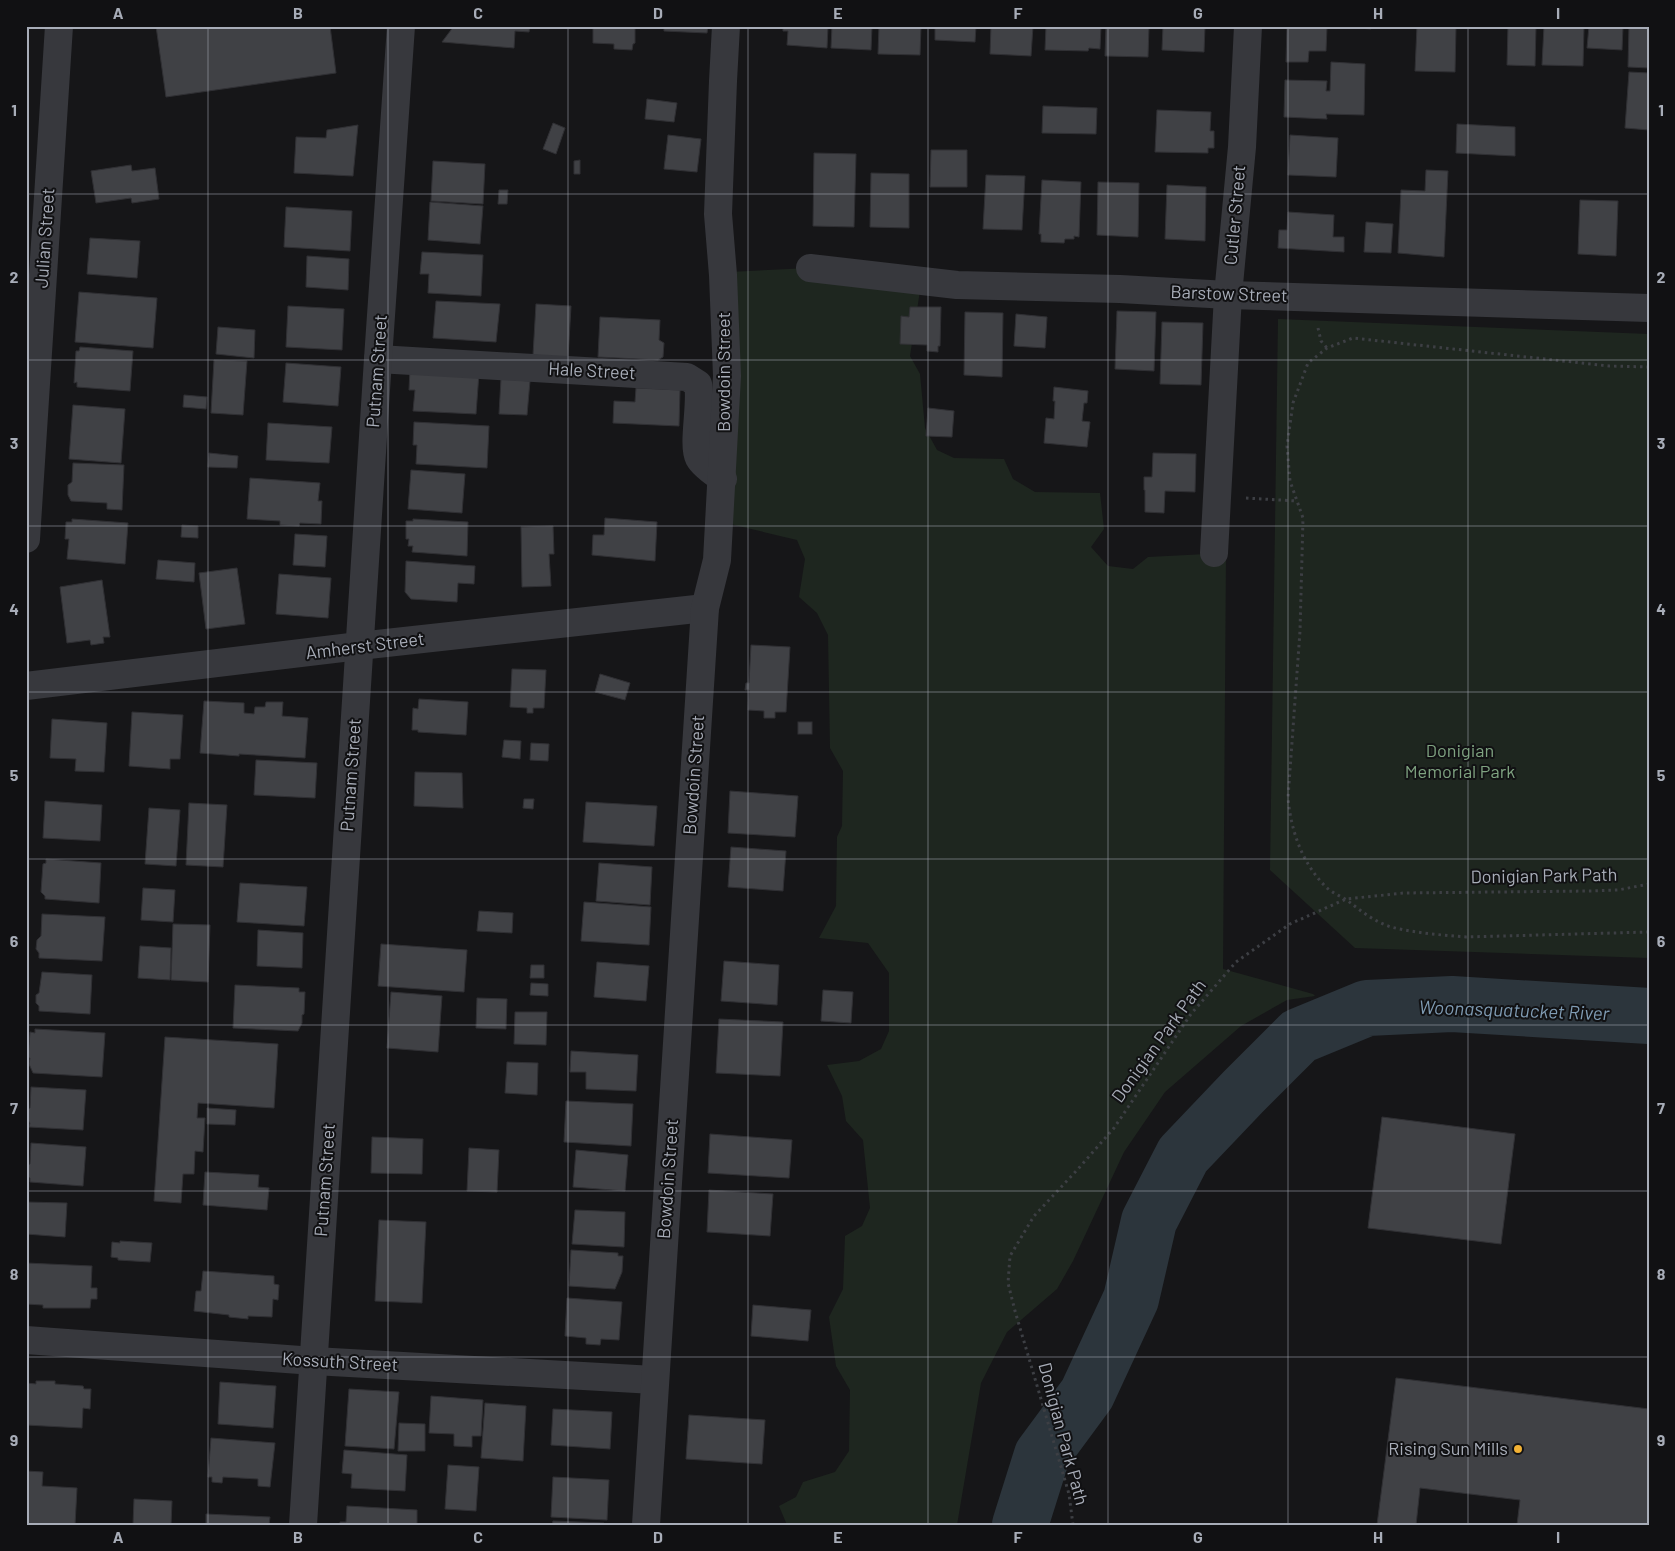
<svg xmlns="http://www.w3.org/2000/svg" width="1675" height="1551" font-family="Barlow,sans-serif">
<style>
.green{fill:#1e261f}
.lines{fill:none;stroke-linecap:round;stroke-linejoin:round}
.river{stroke:#2c353c;stroke-width:56}
.building{fill:#404145;stroke:#303034}
.path{stroke:#3d3f44;stroke-width:3;stroke-dasharray:2.5 4;stroke-linecap:butt}
.street{stroke:#37383d;stroke-width:28}
.grid{fill:none;stroke:#a8adb8;stroke-width:1;stroke-opacity:0.55}
.poi-dot{fill:#f2b134;stroke:#111113;stroke-width:2}
.labels{text-anchor:middle;stroke-width:4;stroke-linejoin:round;paint-order:stroke}
.street-label{font-size:18px;fill:#a8adb8;stroke:#111113}
.park-label{font-size:18px;fill:#7fa381;stroke:#111113}
.poi-label{font-size:18px;fill:#a8adb8;stroke:#111113;text-anchor:end}
.water-label{font-size:19px;font-style:italic;fill:#7f9bb3;stroke:#111113}
.neatline{fill:none;stroke:#a8adb8;stroke-width:2}
.grid-label{font-size:16px;text-anchor:middle;font-weight:bold;fill:#a8adb8}
</style>
<rect width="100%" height="100%" fill="#161618"/>
<!-- green -->
<g class="green">
<path d="M810,268L921,284L910,356L920,374L925,428L937,450L954,458L1004,459L1013,479L1035,492L1100,493L1104,529L1091,547L1108,566L1133,569L1148,557L1226,553L1223,969L1313,994L1315,996L1287,1000L1241,1026L1165,1092L1124,1152L1073,1261L1057,1289L1007,1332L981,1383L957,1525H787L779,1506L796,1497L803,1482L835,1472L849,1451L850,1390L836,1366L829,1317L843,1289L845,1236L862,1226L870,1208L863,1140L846,1121L842,1096L827,1065L859,1061L881,1049L889,1031V973L868,943L819,938L836,906L837,837L842,826L843,771L830,748L828,635L817,613L799,597L805,559L797,540L730,524L729,272Z"/>
<path d="M1278,319L1649,334V958L1355,948L1270,870Z"/>
</g>
<g class="lines">
<!-- river -->
<path class="river" d="M1020,1525L1042,1455L1087,1394L1131,1299L1149,1221L1183,1155L1243,1092L1299,1036L1367,1008L1452,1004L1649,1016"/>
</g>
<!-- building -->
<g class="building">
<path d="M156,26H330L336,73L166,97Z"/>
<path d="M454,26H530L529,32L515,31L514,48L442,42Z"/>
<path d="M593,26H635V43L633,44L632,50L614,49V44L593,43Z"/>
<path d="M664,26H708L707,33L664,31Z"/>
<path d="M783,26H828L827,48L787,45L788,31H783Z"/>
<path d="M832,26H872L871,50L831,48Z"/>
<path d="M879,26H921L920,55L878,54Z"/>
<path d="M935,26H976L975,42L935,40Z"/>
<path d="M991,26H1033L1031,56L990,54Z"/>
<path d="M1046,26H1101L1100,49L1089,48L1088,51L1045,50Z"/>
<path d="M1106,26H1149L1148,57L1105,56Z"/>
<path d="M1163,26H1205L1204,52L1162,50Z"/>
<path d="M1287,26H1327L1326,51H1309L1308,62H1286Z"/>
<path d="M1333,26H1371V29Z"/>
<path d="M1417,26H1456L1455,72L1415,71Z"/>
<path d="M1505,26H1536L1535,66L1507,65L1508,26Z"/>
<path d="M1544,26H1584L1583,66L1542,65Z"/>
<path d="M1589,26H1623L1622,50L1587,48Z"/>
<path d="M1629,26H1649V68L1628,67Z"/>
<path d="M1331,62L1365,64L1364,115L1326,114L1327,119L1284,117L1285,80L1327,81L1326,91H1330Z"/>
<path d="M1629,72L1649,73V130L1625,128Z"/>
<path d="M647,99L677,103L674,122L645,119Z"/>
<path d="M1043,106L1097,108L1096,134L1042,133Z"/>
<path d="M1157,110L1211,112L1210,131H1214V148H1208V153L1155,152Z"/>
<path d="M553,123L565,128L556,154L543,149Z"/>
<path d="M1457,124L1515,127V156L1456,153Z"/>
<path d="M358,125L353,176L294,173L296,137L326,138L327,130Z"/>
<path d="M668,135L701,139L697,172L664,169Z"/>
<path d="M1290,135L1338,138L1336,177L1288,175Z"/>
<path d="M931,150H967V187H930Z"/>
<path d="M814,153L856,154L854,227L813,226Z"/>
<path d="M580,160V174H574V161Z"/>
<path d="M433,161L485,164L483,204L431,201Z"/>
<path d="M131,165L132,171L155,168L159,199L132,203L131,198L96,203L91,171Z"/>
<path d="M1426,170L1448,171L1444,257L1398,253L1401,190L1425,191Z"/>
<path d="M871,173L909,174V228L870,227Z"/>
<path d="M986,175L1025,176L1022,230L983,229Z"/>
<path d="M1042,180L1081,182L1079,237L1074,236V239H1065L1064,243L1041,242V234H1039Z"/>
<path d="M1098,182L1139,183L1138,237L1097,235Z"/>
<path d="M1167,185L1206,187L1205,241L1165,239Z"/>
<path d="M499,190H508L507,204H498Z"/>
<path d="M1580,200L1618,201L1616,256L1578,254Z"/>
<path d="M430,202L483,206L480,244L428,240Z"/>
<path d="M286,207L352,211L350,251L284,247Z"/>
<path d="M1288,212L1334,215L1333,237H1344V252L1278,248L1279,230H1287Z"/>
<path d="M1366,222L1393,224L1391,253L1364,252Z"/>
<path d="M90,238L140,241L137,278L87,274Z"/>
<path d="M422,252L483,255L481,296L428,293L429,274H420Z"/>
<path d="M307,256L349,259L348,290L306,287Z"/>
<path d="M79,292L157,298L153,348L75,342Z"/>
<path d="M436,301L500,304L496,342L433,338Z"/>
<path d="M536,304L571,306L568,358L533,355Z"/>
<path d="M288,306L344,309L342,350L286,347Z"/>
<path d="M910,307H941L940,346H938V352L927,351V345L900,344L901,316L909,317Z"/>
<path d="M1117,311L1156,312L1154,371L1115,369Z"/>
<path d="M965,312L1003,313L1002,377L964,375Z"/>
<path d="M1016,314L1047,317L1045,348L1014,346Z"/>
<path d="M600,317L660,320L659,340L664,343L663,357L658,360L598,357Z"/>
<path d="M1162,322L1203,323L1201,385L1160,384Z"/>
<path d="M218,327L255,330L254,358L216,354Z"/>
<path d="M80,347L133,351L130,391L77,387V382L74,383L76,351H79Z"/>
<path d="M214,360L247,361L243,415L211,413Z"/>
<path d="M286,363L341,367L338,406L283,402Z"/>
<path d="M410,369L479,373L476,414L413,411L415,390H409Z"/>
<path d="M501,379L530,381L527,415L499,414Z"/>
<path d="M1054,387L1088,391L1087,403H1084L1082,421L1090,422L1087,447L1044,443L1046,418L1054,419L1055,401H1053Z"/>
<path d="M636,388L680,390L679,426L613,423L614,401L635,402Z"/>
<path d="M184,395L207,397L206,409L183,407Z"/>
<path d="M73,405L125,409L121,463L69,459Z"/>
<path d="M928,408L954,411L952,437L926,436Z"/>
<path d="M414,422L489,426L487,468L416,464L417,445H413Z"/>
<path d="M268,423L332,427L329,463L266,460Z"/>
<path d="M209,453L238,456L237,468L208,467Z"/>
<path d="M1153,453L1196,454L1195,492L1165,491L1164,513L1145,512V490H1144V477H1152Z"/>
<path d="M73,463L124,465L122,510L107,509V503L71,501L68,495V485L72,482Z"/>
<path d="M411,470L465,474L462,513L408,509Z"/>
<path d="M250,478L320,483L318,501H322L321,524L300,523L299,526L280,525V521L247,519Z"/>
<path d="M605,518L657,522L655,561L592,555L593,535H604Z"/>
<path d="M72,519L128,523L125,564L67,559L69,539H65L66,522H72Z"/>
<path d="M413,519L468,522L467,556L412,552L413,546H408L409,539H406V521H413Z"/>
<path d="M182,525L198,526V538L181,537Z"/>
<path d="M553,526L554,554H549L551,586L522,587L521,527Z"/>
<path d="M295,534L327,536L325,567L293,565Z"/>
<path d="M158,560L195,563L194,582L156,579Z"/>
<path d="M406,561L475,566L474,584L458,583L457,602L411,599L405,592Z"/>
<path d="M237,568L245,624L206,629L199,573Z"/>
<path d="M279,574L331,578L328,618L276,614Z"/>
<path d="M102,580L110,637H103L104,643L91,645L90,640L67,643L60,587Z"/>
<path d="M751,645L790,647L786,712H775V718H764V711L748,710L749,690H745L746,683H749Z"/>
<path d="M512,669L546,670L544,708H533V713H527V708L510,707Z"/>
<path d="M600,674L630,683L625,700L595,692Z"/>
<path d="M419,699L468,702L466,735L418,732V730H412L413,708L418,709Z"/>
<path d="M204,701L244,703V713L254,714L255,707H265L266,702H283L282,716L308,718L305,758L239,754V756L200,753Z"/>
<path d="M132,712L183,715L180,759H170V769L129,766Z"/>
<path d="M52,719L107,723L104,772L75,771L76,759L50,758Z"/>
<rect x="798" y="722" width="14" height="12"/>
<path d="M504,740L521,741L520,759L502,757Z"/>
<path d="M531,743L549,744L548,761L530,760Z"/>
<path d="M256,760L317,763L315,798L254,795Z"/>
<path d="M415,772L462,773L463,808L414,806Z"/>
<path d="M730,791L798,796L795,837L728,833Z"/>
<path d="M524,799H534L533,809L523,808Z"/>
<path d="M45,801L102,805L100,841L43,838Z"/>
<path d="M586,802L657,806L654,846L583,842Z"/>
<path d="M189,803L227,805L223,867L186,865Z"/>
<path d="M149,808L180,810L176,866L145,864Z"/>
<path d="M731,847L786,851L783,891L728,887Z"/>
<path d="M46,859L101,863L99,903L45,899V896L41,892L43,864L46,863Z"/>
<path d="M599,863L652,867L650,905L596,901Z"/>
<path d="M240,883L307,887L304,926L237,922Z"/>
<path d="M143,888L175,890L173,922L141,920Z"/>
<path d="M584,902L651,907L649,945L581,941Z"/>
<path d="M479,911L513,913L512,933L477,931Z"/>
<path d="M42,914L105,917L102,961L39,958V953L36,949L37,940L41,936Z"/>
<path d="M173,924L210,925L208,982L171,980Z"/>
<path d="M258,930L303,933L302,968L257,966Z"/>
<path d="M381,944L467,950L464,992L378,986Z"/>
<path d="M140,946L171,948L170,980L138,978Z"/>
<path d="M724,961L779,965L777,1005L721,1001Z"/>
<path d="M597,962L649,966L646,1001L594,997Z"/>
<path d="M531,965H544V978H530Z"/>
<path d="M42,972L92,975L90,1014L39,1011V1006L36,1003V995L39,993Z"/>
<path d="M531,983L548,984V996L530,995Z"/>
<path d="M235,985L299,988V992H305L304,1014L302,1015V1023L298,1031L233,1028Z"/>
<path d="M823,990L853,992L851,1023L821,1021Z"/>
<path d="M391,992L442,996L438,1052L387,1048Z"/>
<path d="M477,998L507,999L506,1029L476,1028Z"/>
<path d="M515,1012H547L546,1045L514,1044Z"/>
<path d="M719,1019L783,1022L780,1076L716,1073Z"/>
<path d="M35,1029L105,1033L102,1077L33,1073L29,1064L30,1058H28L30,1032L35,1033Z"/>
<path d="M165,1037L278,1044L274,1108L198,1103L197,1118H205L203,1152L195,1151L194,1174H183L181,1203L154,1201Z"/>
<path d="M571,1051L638,1055L636,1091L586,1089V1072H570Z"/>
<path d="M507,1062L538,1063L537,1095L505,1093Z"/>
<path d="M31,1087L86,1090L83,1130L29,1127L30,1123L26,1118L27,1111L30,1108Z"/>
<path d="M566,1101L633,1104L631,1146L564,1142Z"/>
<path d="M207,1108L236,1110L235,1125L207,1124Z"/>
<path d="M1382,1117L1515,1134L1501,1244L1368,1228Z"/>
<path d="M710,1134L792,1140L789,1178L708,1173Z"/>
<path d="M372,1137L423,1139L422,1174L371,1173Z"/>
<path d="M31,1143L86,1147L83,1186L30,1182V1178L26,1175V1167L30,1164Z"/>
<path d="M469,1148L499,1150L497,1192L467,1191Z"/>
<path d="M576,1150L628,1155L625,1191L573,1187Z"/>
<path d="M205,1172L259,1175L258,1187L269,1188L267,1210L203,1205Z"/>
<path d="M709,1190L773,1194L770,1236L707,1232Z"/>
<path d="M26,1202L67,1203L65,1237L26,1234L28,1215H26Z"/>
<path d="M575,1210L625,1212L624,1247L572,1244Z"/>
<path d="M379,1220L426,1222L422,1303L375,1301Z"/>
<path d="M120,1241L152,1243L150,1262L118,1260V1258L111,1257L112,1242L120,1243Z"/>
<path d="M571,1250L618,1253V1256H623L622,1272L615,1289L569,1286Z"/>
<path d="M26,1263L92,1266L91,1288H97V1299H91L90,1308H43V1305L26,1304Z"/>
<path d="M203,1271L274,1276V1284L279,1285L278,1300L273,1299L272,1317L248,1316V1319L229,1317V1315L194,1311L196,1291H201Z"/>
<path d="M567,1298L622,1302L619,1340L601,1339L600,1345L586,1344V1338L565,1336Z"/>
<path d="M753,1305L811,1310L808,1341L751,1336Z"/>
<path d="M1396,1378L1649,1409V1525H1517L1520,1500L1420,1488L1416,1525H1377Z"/>
<path d="M36,1381H55V1384L83,1386L84,1389H91L90,1409L83,1408L82,1428L26,1425V1383L36,1384Z"/>
<path d="M220,1382L276,1386L273,1428L218,1424Z"/>
<path d="M349,1389L399,1392L394,1449L345,1446Z"/>
<path d="M431,1396L483,1400L481,1436H472V1447L454,1446V1434L429,1433Z"/>
<path d="M485,1403L526,1406L523,1461L481,1458Z"/>
<path d="M553,1409L612,1412L610,1449L551,1445Z"/>
<path d="M689,1415L765,1420L762,1464L686,1459Z"/>
<path d="M399,1423L425,1424V1451H398Z"/>
<path d="M211,1438L275,1443L270,1487L258,1486V1479L223,1477L222,1483L212,1482V1477H208Z"/>
<path d="M344,1450L407,1455L405,1491L351,1488L352,1474L342,1473Z"/>
<path d="M448,1465L479,1467L476,1511L445,1509Z"/>
<path d="M26,1471L43,1472L42,1486L77,1488L75,1525L26,1524Z"/>
<path d="M553,1477L609,1480L607,1520L551,1517Z"/>
<path d="M134,1499L172,1501L171,1525H133Z"/>
<path d="M347,1506L417,1510V1525H340V1522H346Z"/>
<path d="M206,1514L270,1517L269,1525H206Z"/>
<path d="M553,1521L604,1523V1525H552Z"/>
</g>
<g class="lines">
<!-- path -->
<g class="path">
<path d="M1318,328L1321,341L1327,348"/>
<path d="M1649,367L1609,366L1353,338L1327,348L1308,363L1293,403L1287,446L1290,481L1303,518L1300,631L1288,798C1291,831 1302,863 1326,887C1332,893 1341,896 1348,901C1361,911 1375,922 1391,927C1415,933 1441,935 1466,937L1649,932"/>
<path d="M1246,498L1297,501"/>
<path d="M1073,1525L1069,1494L1015,1311L1008,1283L1010,1256L1034,1216L1078,1169L1114,1128L1191,1014L1236,962L1290,924L1346,899L1404,893L1588,891L1618,890L1649,884"/>
</g>
<!-- street -->
<g class="street">
<path d="M810,268L957,285L1120,289L1228,295L1649,308"/>
<path d="M378,359L687,377L698,384C702,403 692,445 699,458C702,464 717,475 723,479"/>
<path d="M26,539L59,26"/>
<path d="M1214,553L1228,295L1242,147L1248,26"/>
<path d="M26,686L359,646L705,608"/>
<path d="M26,1340L314,1361L654,1380"/>
<path d="M303,1525L378,359L401,26"/>
<path d="M646,1525L705,608L717,560L727,376L723,275L718,214L723,81L726,26"/>
</g>
</g>
<!-- grid -->
<path class="grid" d="M208,26V1525M388,26V1525M568,26V1525M748,26V1525M928,26V1525M1108,26V1525M1288,26V1525M1468,26V1525M26,194H1649M26,360H1649M26,526H1649M26,692H1649M26,859H1649M26,1025H1649M26,1191H1649M26,1357H1649"/>
<!-- markers -->
<circle class="poi-dot" cx="1518" cy="1449" r="5"/>
<g class="labels">
<!-- street labels -->
<g class="street-label">
<text transform="translate(1235 215) rotate(-85)" y="6">Cutler Street</text>
<text transform="translate(45 238) rotate(-86)" y="6">Julian Street</text>
<text transform="translate(1229 294) rotate(2)" y="6">Barstow Street</text>
<text transform="translate(377 371) rotate(-86)" y="6">Putnam Street</text>
<text transform="translate(592 371) rotate(3)" y="6">Hale Street</text>
<text transform="translate(724 372) rotate(-90)" y="6">Bowdoin Street</text>
<text transform="translate(365 646) rotate(-7)" y="6">Amherst Street</text>
<text transform="translate(351 775) rotate(-86)" y="6">Putnam Street</text>
<text transform="translate(694 775) rotate(-86)" y="6">Bowdoin Street</text>
<text transform="translate(1544 876) rotate(-1)" y="6">Donigian Park Path</text>
<text transform="translate(1159 1041) rotate(-54)" y="6">Donigian Park Path</text>
<text transform="translate(668 1179) rotate(-86)" y="6">Bowdoin Street</text>
<text transform="translate(325 1180) rotate(-86)" y="6">Putnam Street</text>
<text transform="translate(340 1362) rotate(3)" y="6">Kossuth Street</text>
<text transform="translate(1063 1434) rotate(75)" y="6">Donigian Park Path</text>
</g>
<!-- park labels -->
<g class="park-label">
<text x="1460" y="757">Donigian<tspan x="1460" dy="21">Memorial Park</tspan></text>
</g>
<!-- poi labels -->
<g class="poi-label">
<text x="1508" y="1455">Rising Sun Mills</text>
</g>
<!-- water labels -->
<g class="water-label">
<text transform="translate(1514 1010) rotate(2)" y="7">Woonasquatucket River</text>
</g>
</g>
<!-- border -->
<rect width="1675" height="1551" fill="none" stroke="#111113" stroke-width="55"/>
<rect x="28" y="28" width="1620" height="1496" class="neatline"/>
<g class="grid-label">
<text x="118" y="19">A</text>
<text x="298" y="19">B</text>
<text x="478" y="19">C</text>
<text x="658" y="19">D</text>
<text x="838" y="19">E</text>
<text x="1018" y="19">F</text>
<text x="1198" y="19">G</text>
<text x="1378" y="19">H</text>
<text x="1558" y="19">I</text>
<text x="14" y="116">1</text>
<text x="1661" y="116">1</text>
<text x="14" y="283">2</text>
<text x="1661" y="283">2</text>
<text x="14" y="449">3</text>
<text x="1661" y="449">3</text>
<text x="14" y="615">4</text>
<text x="1661" y="615">4</text>
<text x="14" y="781">5</text>
<text x="1661" y="781">5</text>
<text x="14" y="947">6</text>
<text x="1661" y="947">6</text>
<text x="14" y="1114">7</text>
<text x="1661" y="1114">7</text>
<text x="14" y="1280">8</text>
<text x="1661" y="1280">8</text>
<text x="14" y="1446">9</text>
<text x="1661" y="1446">9</text>
<text x="118" y="1543">A</text>
<text x="298" y="1543">B</text>
<text x="478" y="1543">C</text>
<text x="658" y="1543">D</text>
<text x="838" y="1543">E</text>
<text x="1018" y="1543">F</text>
<text x="1198" y="1543">G</text>
<text x="1378" y="1543">H</text>
<text x="1558" y="1543">I</text>
</g>
</svg>
